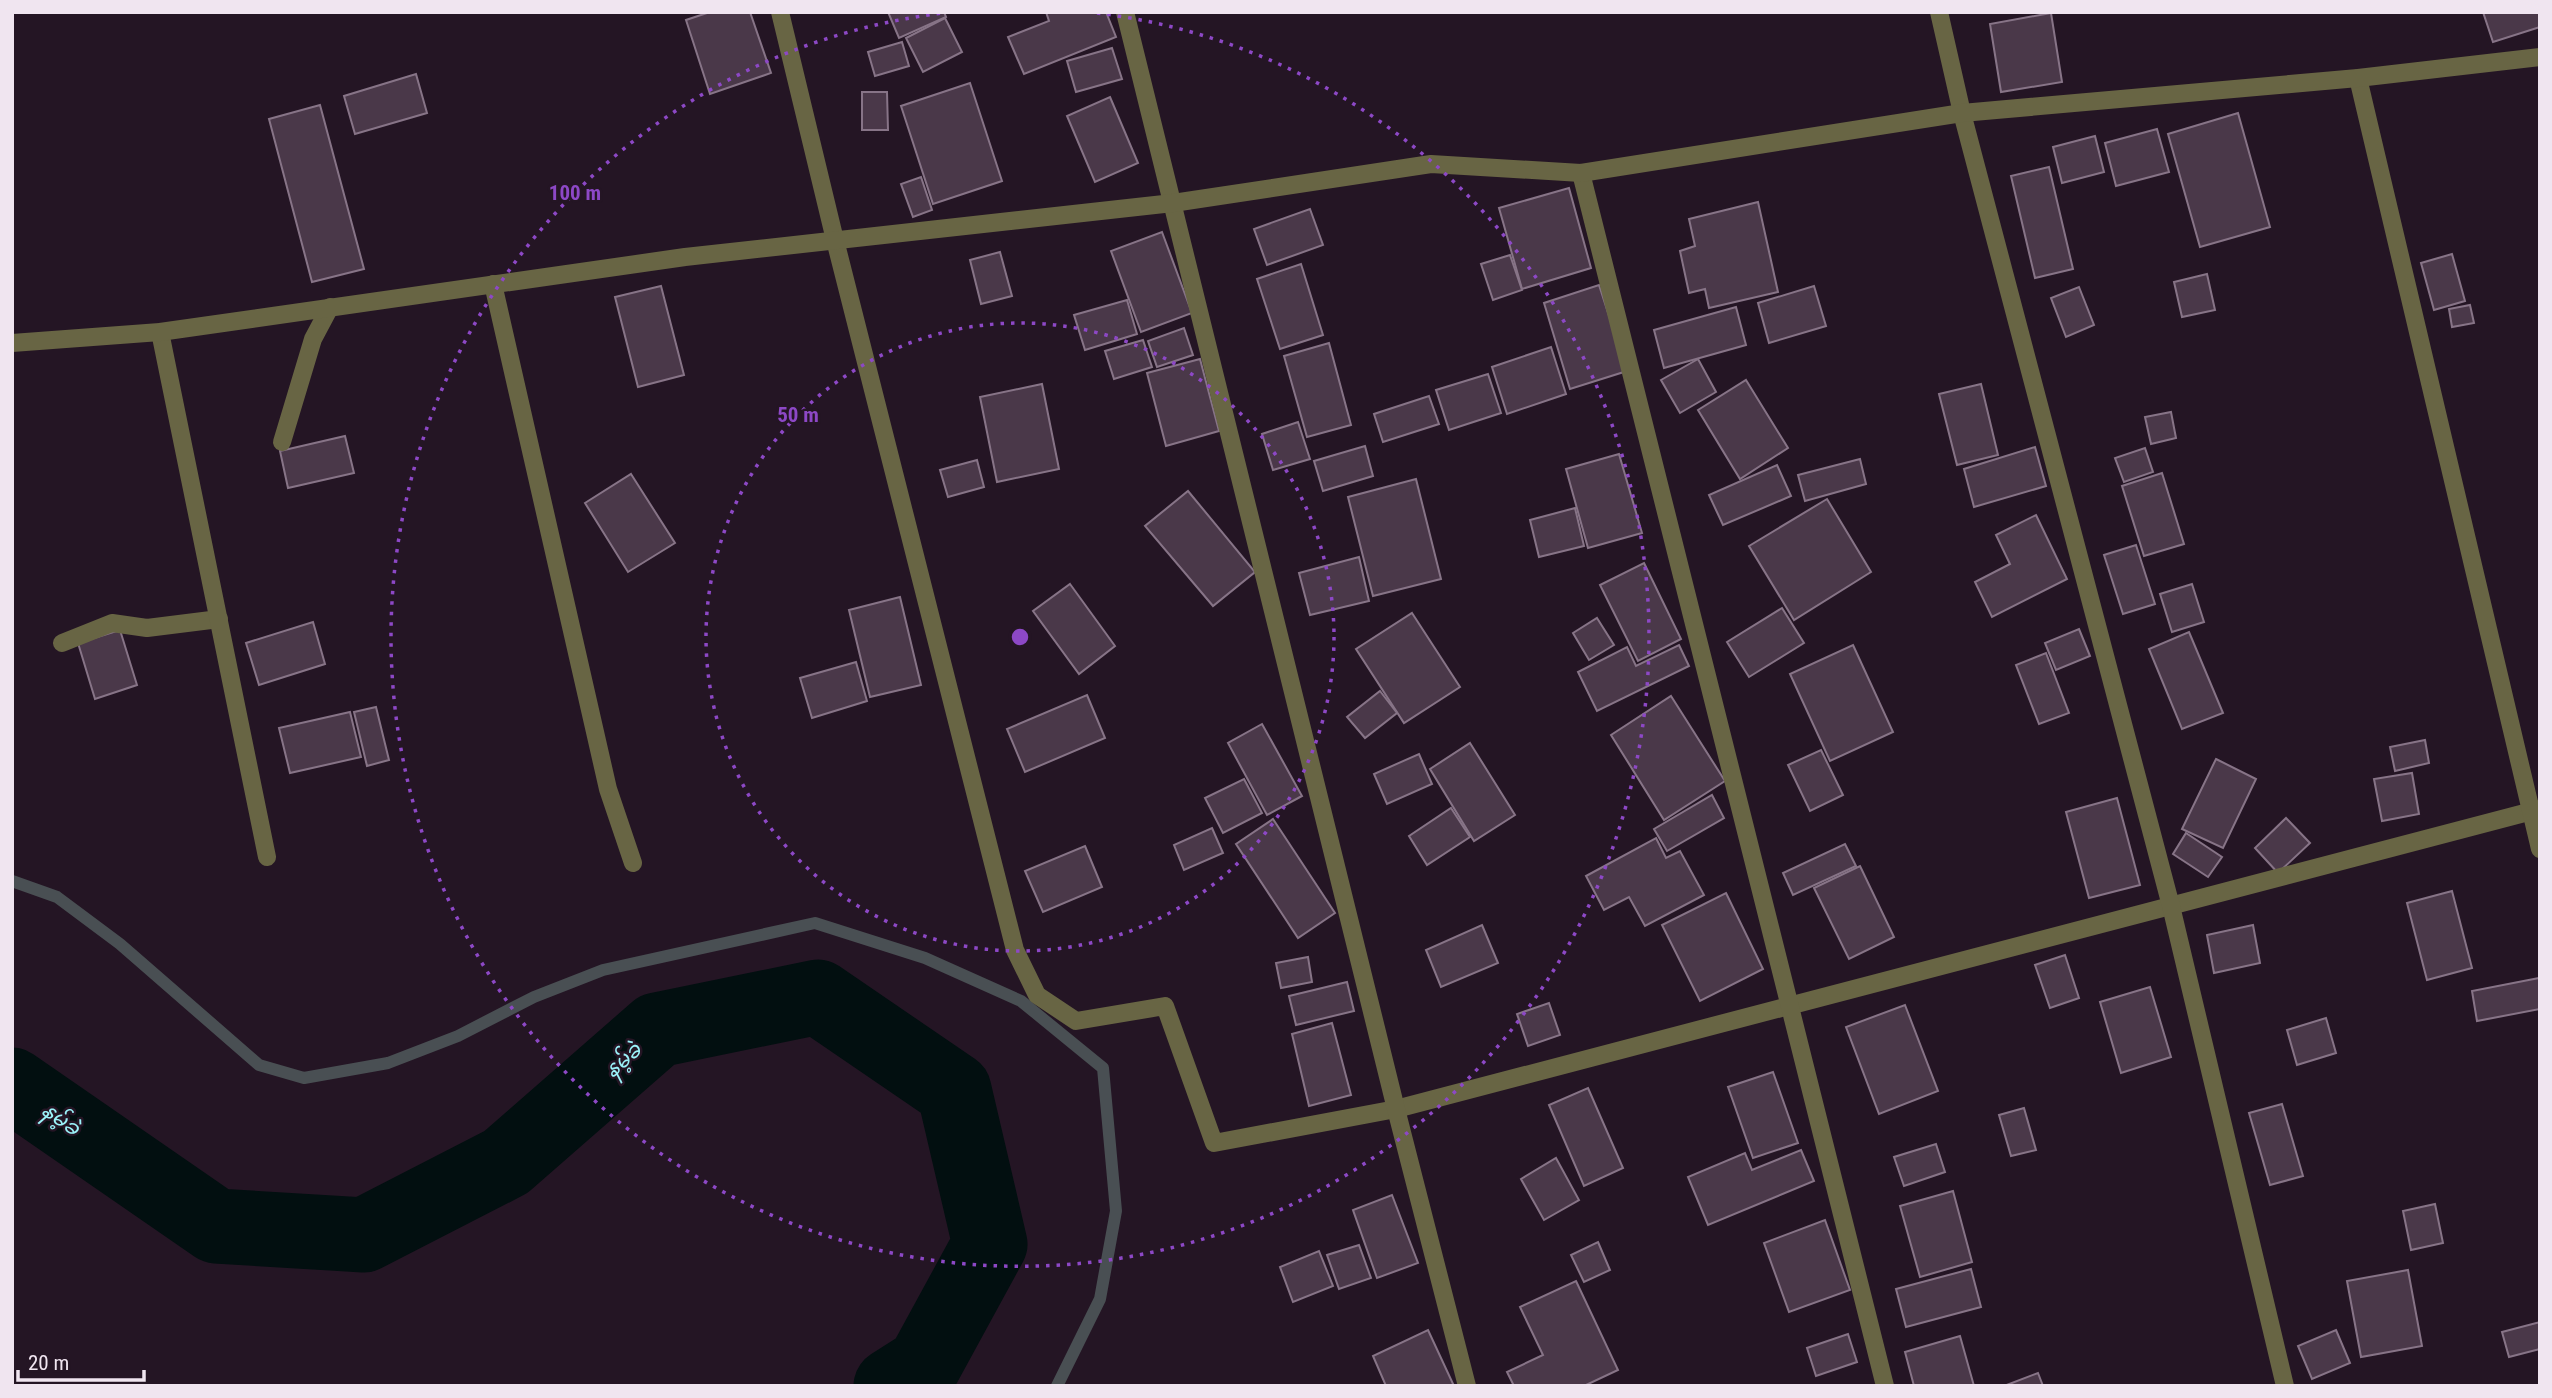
<svg xmlns="http://www.w3.org/2000/svg" width="2552" height="1398" font-family="'Roboto Condensed','Noto Sans Myanmar',sans-serif">
<style>
.lines{fill:none;stroke-linecap:round;stroke-linejoin:round}
.stream{stroke:#494f53;stroke-width:12}
.river{stroke:#020f10;stroke-width:75}
.building{fill:#4a3849;stroke:#877487;stroke-width:2}
.lane{stroke:#686544;stroke-width:18}
.street{stroke:#686544;stroke-width:18}
.ring{fill:none;stroke:#8d48c6;stroke-width:3.5;stroke-dasharray:3.5 7}
.labels{text-anchor:middle;stroke-width:5;stroke-linejoin:round;paint-order:stroke}
.water-label{font-size:21px;font-style:italic;fill:#9bf2f9;stroke:#241524}
.centre{fill:#8d48c6;stroke:#241524;stroke-width:3.5}
.ring-label{font-size:21px;text-anchor:middle;font-weight:bold;fill:#8d48c6;stroke:#241524;stroke-width:5;stroke-linejoin:round;paint-order:stroke}
</style>
<rect width="100%" height="100%" fill="#241524"/>
<g class="lines">
<!-- stream -->
<path class="stream" d="M12,881L57,897L120,944L259,1065L304,1078L388,1063L458,1036L534,997L603,970L815,923L925,958L1021,1001L1103,1068L1116,1211L1100,1299L1057,1386"/>
<!-- river -->
<path class="river" d="M12,1085L216,1226L364,1235L506,1162L657,1030L818,997L954,1090L990,1244L924,1365L891,1386"/>
</g>
<!-- building -->
<g class="building">
<path d="M710,12H750L771,73L710,94L686,20Z"/>
<path d="M888,12H944L946,17L899,38Z"/>
<path d="M1046,12H1106L1116,37L1024,74L1008,37L1049,21Z"/>
<path d="M2483,12H2540V27L2493,42Z"/>
<path d="M2051,13L2062,82L2001,92L1990,24Z"/>
<path d="M945,18L962,52L923,72L906,38Z"/>
<path d="M902,42L909,66L875,76L868,52Z"/>
<path d="M1112,48L1122,79L1076,92L1067,61Z"/>
<path d="M416,74L427,113L355,134L344,96Z"/>
<path d="M970,83L1002,181L933,204L901,106Z"/>
<path d="M862,92H887L888,130H862Z"/>
<path d="M1110,97L1138,163L1095,182L1067,116Z"/>
<path d="M320,105L364,269L312,282L269,119Z"/>
<path d="M2238,113L2270,227L2200,247L2168,134Z"/>
<path d="M2157,129L2169,172L2116,186L2105,143Z"/>
<path d="M2095,136L2104,172L2062,183L2053,147Z"/>
<path d="M2049,167L2073,269L2035,278L2011,176Z"/>
<path d="M921,177L932,210L913,217L901,184Z"/>
<path d="M1569,188L1591,268L1522,289L1499,208Z"/>
<path d="M1758,202L1778,292L1709,308L1705,289L1689,293L1680,251L1695,246L1689,219Z"/>
<path d="M1310,209L1323,245L1267,265L1254,229Z"/>
<path d="M1162,232L1192,313L1141,332L1111,251Z"/>
<path d="M1000,252L1012,296L981,304L970,260Z"/>
<path d="M2452,254L2465,301L2434,310L2421,263Z"/>
<path d="M1510,255L1522,290L1493,300L1481,264Z"/>
<path d="M1301,264L1323,335L1280,349L1257,279Z"/>
<path d="M2207,274L2215,310L2182,317L2174,282Z"/>
<path d="M1599,285L1627,371L1570,389L1544,303Z"/>
<path d="M661,286L684,375L638,387L615,297Z"/>
<path d="M1814,286L1826,326L1769,343L1758,303Z"/>
<path d="M2079,287L2094,325L2066,337L2051,298Z"/>
<path d="M1127,300L1137,334L1085,350L1074,315Z"/>
<path d="M2470,305L2474,323L2452,327L2449,309Z"/>
<path d="M1736,307L1746,345L1664,368L1654,330Z"/>
<path d="M1184,328L1193,355L1157,367L1148,341Z"/>
<path d="M1143,340L1152,367L1114,379L1105,351Z"/>
<path d="M1329,343L1351,425L1307,437L1284,356Z"/>
<path d="M1551,347L1566,394L1507,414L1492,367Z"/>
<path d="M1200,359L1219,431L1166,446L1147,373Z"/>
<path d="M1698,359L1716,392L1680,413L1661,380Z"/>
<path d="M1488,374L1501,413L1449,430L1436,390Z"/>
<path d="M1746,380L1788,448L1740,479L1698,410Z"/>
<path d="M1042,384L1059,469L997,482L980,397Z"/>
<path d="M1981,384L1998,455L1957,465L1939,394Z"/>
<path d="M1429,396L1439,424L1383,442L1374,414Z"/>
<path d="M2171,412L2176,438L2151,444L2145,417Z"/>
<path d="M1298,422L1310,459L1273,470L1262,434Z"/>
<path d="M345,436L354,473L288,488L280,451Z"/>
<path d="M1365,446L1373,476L1323,491L1314,461Z"/>
<path d="M2035,447L2046,486L1974,507L1964,469Z"/>
<path d="M2145,448L2153,472L2124,482L2115,458Z"/>
<path d="M1619,454L1642,533L1588,548L1566,469Z"/>
<path d="M1860,459L1866,484L1805,501L1798,475Z"/>
<path d="M977,460L984,487L948,497L940,470Z"/>
<path d="M1777,465L1791,496L1723,525L1709,495Z"/>
<path d="M2162,473L2184,544L2144,556L2122,486Z"/>
<path d="M631,474L675,543L628,572L585,503Z"/>
<path d="M1416,479L1441,579L1373,596L1348,497Z"/>
<path d="M1188,491L1255,572L1213,606L1145,526Z"/>
<path d="M1827,499L1871,572L1794,620L1749,546Z"/>
<path d="M1575,508L1584,546L1539,557L1530,520Z"/>
<path d="M2036,515L2067,579L1992,617L1975,582L2010,564L1996,535Z"/>
<path d="M2136,545L2155,604L2123,614L2104,555Z"/>
<path d="M1359,557L1369,601L1310,615L1299,573Z"/>
<path d="M1644,563L1681,639L1638,661L1600,585Z"/>
<path d="M1070,584L1115,646L1079,674L1033,611Z"/>
<path d="M2192,584L2204,622L2172,632L2160,594Z"/>
<path d="M900,597L921,685L870,697L849,610Z"/>
<path d="M1782,608L1804,643L1749,677L1727,642Z"/>
<path d="M1412,613L1460,687L1404,723L1356,649Z"/>
<path d="M1597,618L1614,645L1589,660L1573,633Z"/>
<path d="M313,622L325,664L259,685L246,643Z"/>
<path d="M2079,629L2090,656L2056,670L2045,643Z"/>
<path d="M120,630L137,685L95,699L78,643Z"/>
<path d="M2189,632L2223,713L2182,729L2149,649Z"/>
<path d="M1679,645L1689,666L1597,711L1578,672L1627,647L1636,666Z"/>
<path d="M1853,645L1893,732L1830,761L1790,674Z"/>
<path d="M2046,653L2069,713L2039,724L2016,665Z"/>
<path d="M856,662L867,701L812,718L800,678Z"/>
<path d="M1380,691L1397,713L1365,738L1347,717Z"/>
<path d="M1087,695L1105,738L1025,772L1007,729Z"/>
<path d="M1671,696L1725,781L1664,820L1611,735Z"/>
<path d="M376,707L389,760L367,766L354,712Z"/>
<path d="M350,712L361,757L290,773L279,728Z"/>
<path d="M1262,724L1302,796L1267,815L1228,743Z"/>
<path d="M2425,740L2429,763L2395,771L2390,747Z"/>
<path d="M1470,743L1515,815L1474,841L1430,769Z"/>
<path d="M1821,750L1843,795L1810,811L1788,765Z"/>
<path d="M1419,754L1432,784L1387,804L1374,774Z"/>
<path d="M2216,759L2256,779L2223,848L2182,829Z"/>
<path d="M2412,773L2419,814L2382,821L2374,779Z"/>
<path d="M1244,779L1262,813L1223,833L1205,798Z"/>
<path d="M1712,795L1724,818L1667,851L1654,829Z"/>
<path d="M2117,798L2140,885L2089,898L2066,812Z"/>
<path d="M1451,808L1470,837L1427,865L1409,836Z"/>
<path d="M2286,818L2310,843L2278,873L2255,848Z"/>
<path d="M1273,819L1335,913L1298,938L1236,844Z"/>
<path d="M1212,828L1223,853L1184,870L1174,845Z"/>
<path d="M2186,833L2222,857L2208,877L2173,854Z"/>
<path d="M1656,838L1666,858L1680,851L1704,895L1645,926L1629,897L1604,910L1586,876Z"/>
<path d="M1845,844L1856,866L1793,895L1783,873Z"/>
<path d="M1085,846L1102,887L1043,912L1025,871Z"/>
<path d="M1860,866L1894,937L1849,959L1814,888Z"/>
<path d="M2452,891L2472,968L2427,980L2407,903Z"/>
<path d="M1726,893L1763,969L1700,1001L1662,925Z"/>
<path d="M1482,925L1498,963L1441,987L1426,950Z"/>
<path d="M2253,925L2260,963L2214,973L2207,935Z"/>
<path d="M2065,955L2079,998L2050,1008L2035,965Z"/>
<path d="M1308,957L1312,982L1281,988L1276,963Z"/>
<path d="M2539,978L2540,1009L2477,1021L2472,991Z"/>
<path d="M1347,982L1354,1011L1296,1025L1289,996Z"/>
<path d="M2150,987L2171,1057L2121,1073L2100,1002Z"/>
<path d="M1549,1003L1560,1035L1528,1046L1517,1014Z"/>
<path d="M1905,1005L1938,1091L1879,1114L1846,1027Z"/>
<path d="M2326,1018L2336,1053L2297,1065L2287,1030Z"/>
<path d="M1332,1023L1351,1095L1309,1106L1292,1034Z"/>
<path d="M1773,1072L1798,1143L1753,1158L1728,1087Z"/>
<path d="M1588,1088L1623,1168L1584,1186L1549,1105Z"/>
<path d="M2282,1104L2303,1176L2270,1185L2249,1113Z"/>
<path d="M2024,1108L2036,1150L2011,1156L1999,1115Z"/>
<path d="M1936,1144L1945,1172L1904,1186L1894,1157Z"/>
<path d="M1801,1150L1814,1181L1708,1225L1688,1177L1745,1153L1752,1170Z"/>
<path d="M1556,1158L1579,1200L1544,1220L1521,1179Z"/>
<path d="M1953,1191L1972,1262L1920,1277L1900,1206Z"/>
<path d="M1392,1195L1418,1263L1377,1278L1353,1210Z"/>
<path d="M2435,1204L2443,1243L2411,1250L2403,1211Z"/>
<path d="M1825,1220L1850,1290L1789,1312L1764,1243Z"/>
<path d="M1598,1242L1610,1270L1584,1282L1571,1255Z"/>
<path d="M1359,1245L1371,1278L1339,1289L1327,1255Z"/>
<path d="M1319,1251L1333,1286L1293,1302L1280,1267Z"/>
<path d="M1971,1269L1981,1307L1906,1327L1896,1289Z"/>
<path d="M2408,1270L2422,1346L2361,1357L2347,1281Z"/>
<path d="M1576,1281L1618,1370L1584,1386H1514L1507,1372L1543,1355L1520,1307Z"/>
<path d="M2540,1322V1349L2509,1357L2502,1332Z"/>
<path d="M1428,1330L1454,1386H1386L1373,1356Z"/>
<path d="M2336,1330L2350,1363L2312,1379L2298,1346Z"/>
<path d="M1848,1334L1857,1362L1816,1376L1807,1348Z"/>
<path d="M1960,1336L1974,1386H1914L1905,1352Z"/>
<path d="M2038,1373L2043,1386H2004Z"/>
</g>
<g class="lines">
<!-- lane -->
<g class="lane">
<path d="M282,442L313,339L330,307"/>
<path d="M62,643L112,623L147,628L219,619"/>
</g>
<!-- street -->
<g class="street">
<path d="M780,12L835,240L1015,950L1037,995L1076,1021L1165,1006L1214,1143L1396,1109L2540,809"/>
<path d="M1125,12L1396,1109L1467,1386"/>
<path d="M1939,12L1962,113L2171,906L2285,1386"/>
<path d="M2358,78L2540,849"/>
<path d="M1581,173L1885,1386"/>
<path d="M493,284L608,789L633,863"/>
<path d="M160,332L267,857"/>
<path d="M12,343L160,332L685,257L1173,203L1431,164L1581,173L1962,113L2358,78L2540,57"/>
</g>
</g>
<!-- distance rings -->
<g class="ring">
<circle cx="1020" cy="637" r="314"/>
<path d="M1097 13A629 629 0 1 1 943 13"/>
</g>
<g class="labels">
<!-- water labels -->
<g class="water-label">
<text transform="translate(623 1060) rotate(-41)" y="7">နမ့်ခဲ</text>
<text transform="translate(61 1119) rotate(35)" y="7">နမ့်ခဲ</text>
</g>
</g>
<circle cx="1020" cy="637" r="10" class="centre"/>
<g class="ring-label">
<text x="575" y="200">100 m</text>
<text x="798" y="422">50 m</text>
</g>
<!-- border -->
<rect width="2552" height="1398" fill="none" stroke="#f0e5f0" stroke-width="28"/>
<!-- scale -->
<path d="M18 1370v10h126v-10" fill="none" stroke="#f0e5f0" stroke-width="3.5"/>
<text x="28" y="1370" font-size="21" fill="#f0e5f0" stroke="#241524" stroke-width="5" paint-order="stroke">20 m</text>
</svg>
